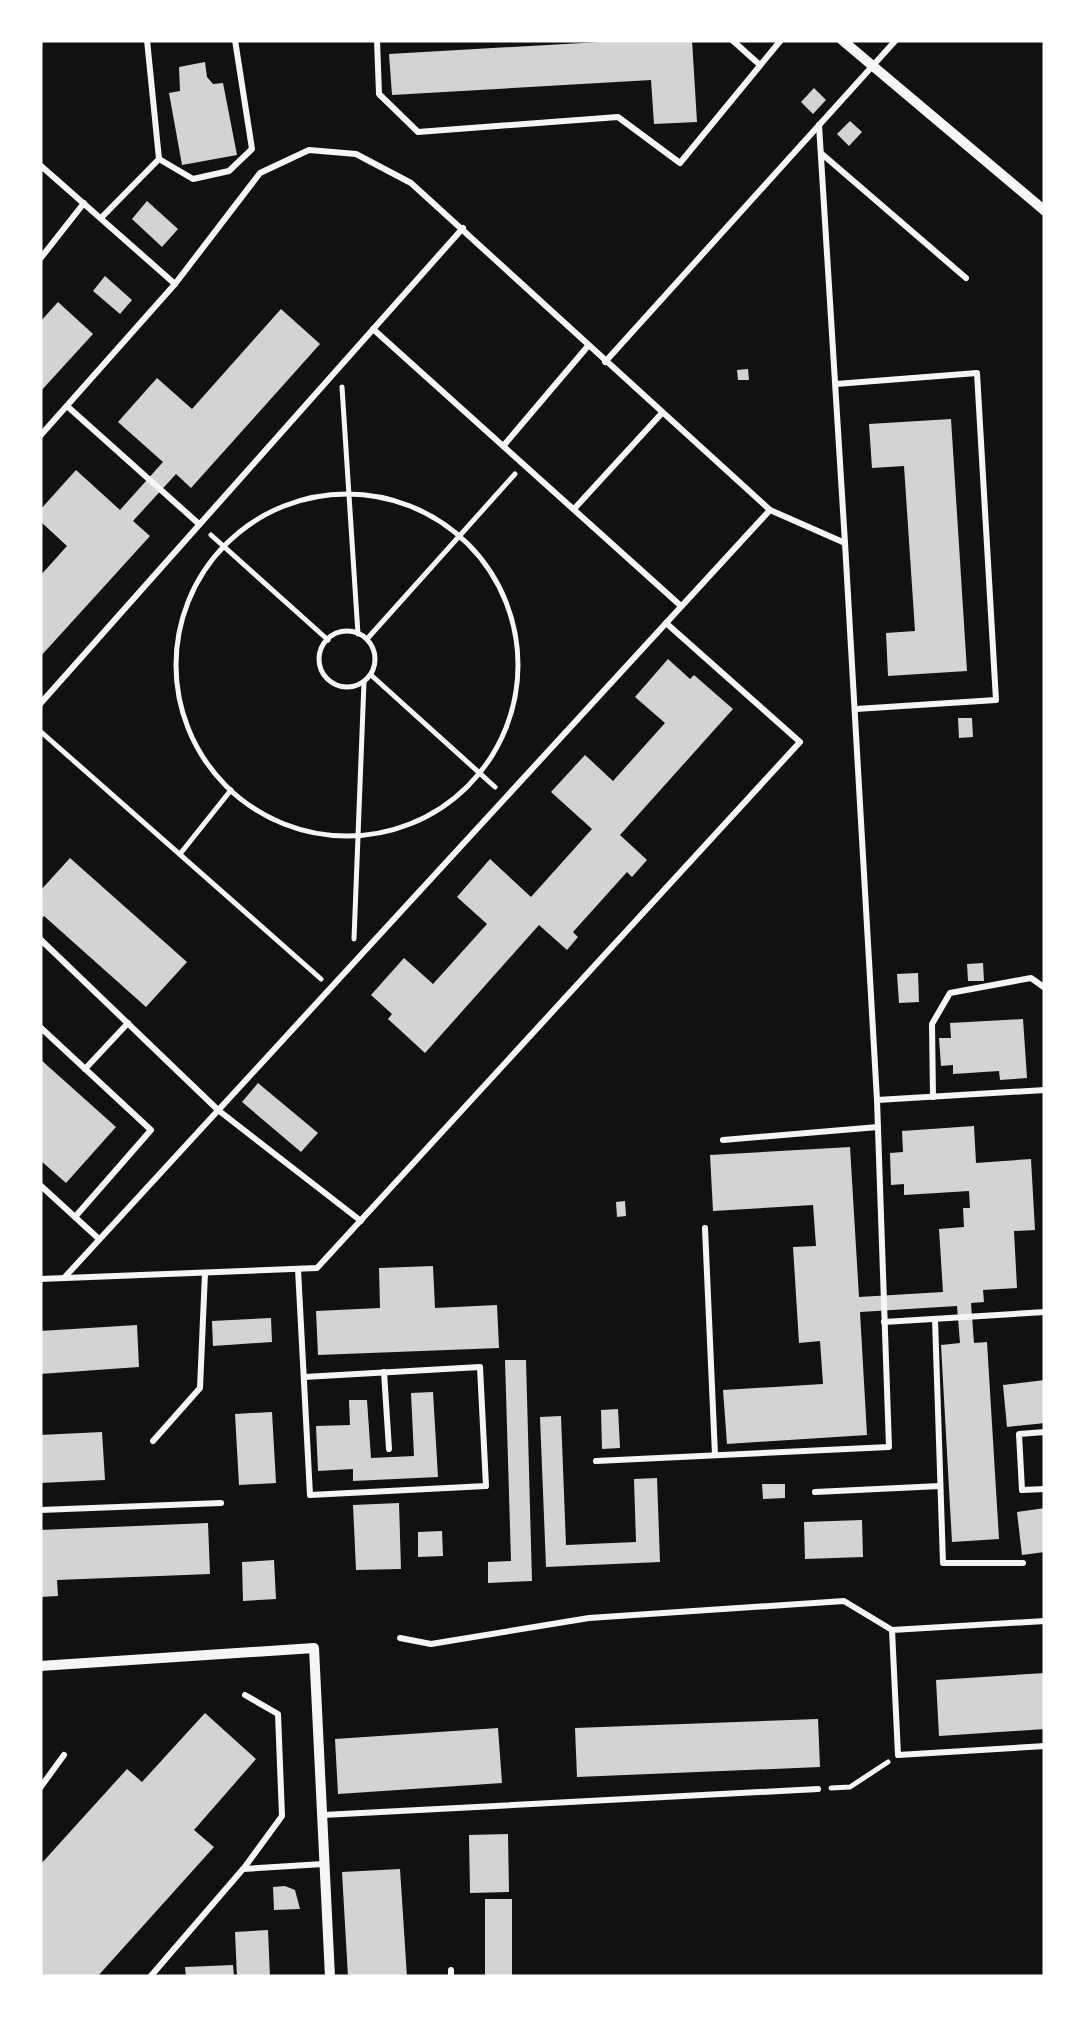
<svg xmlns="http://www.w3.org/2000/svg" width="1085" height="2017" font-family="'Fira Sans Condensed',sans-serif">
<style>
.building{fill:#d3d3d3}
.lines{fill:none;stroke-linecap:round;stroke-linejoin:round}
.path{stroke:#f5f5f5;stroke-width:5}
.service{stroke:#f5f5f5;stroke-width:6}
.minor{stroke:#f5f5f5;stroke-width:10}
</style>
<rect width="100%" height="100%" fill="#111"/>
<!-- building -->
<g class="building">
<path d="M635,40H692L697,122L654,124L651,80L392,95L389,54Z"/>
<path d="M205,62L207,77L213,84L223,83L237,155L182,165L169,93L180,91L179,67Z"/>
<path d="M814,88L826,100L813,114L801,102Z"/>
<path d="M850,121L862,132L849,146L837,134Z"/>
<path d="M147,201L178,229L162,247L132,219Z"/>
<path d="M105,276L132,300L120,314L93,291Z"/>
<path d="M58,302L93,334L40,392V322Z"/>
<path d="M281,309L320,344L191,488L176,474L133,521L150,536L40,657V576L67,546L40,521V510L76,470L120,510L163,462L118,422L157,378L192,409Z"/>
<path d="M748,369L749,380H738L737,370Z"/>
<path d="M951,419L967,671L888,676L886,633L915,631L904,466L872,468L869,424Z"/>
<path d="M668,659L690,679L694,675L733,709L620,835L647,860L632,877L627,872L573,932L578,937L567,950L539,925L425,1053L388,1019L392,1014L371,995L404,958L433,984L487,924L457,897L490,859L531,897L592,829L551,792L585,755L613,781L665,723L635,697Z"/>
<path d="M958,718H972L973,737L959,738Z"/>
<path d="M70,858L187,962L146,1007L44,916L40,920V891Z"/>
<path d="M983,963L984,981H968L967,964Z"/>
<path d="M918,973L919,1002L899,1003L897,974Z"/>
<path d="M1023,1019L1027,1078L1000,1080L999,1071L953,1074V1065L941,1066L939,1038H951L950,1023Z"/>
<path d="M40,1059L116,1127L66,1183L40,1160Z"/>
<path d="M258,1083L318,1133L301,1152L242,1102Z"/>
<path d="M974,1126L976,1163L1031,1159L1035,1230L1014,1231L1017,1288L983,1290L984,1302L971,1303L974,1343L987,1342L999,1539L952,1542L941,1345L960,1343L957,1306L860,1312L867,1435L727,1444L723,1390L823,1384L820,1341L799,1343L793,1247L816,1246L813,1205L713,1211L710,1155L850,1147L859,1297L943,1292L939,1229L964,1227L963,1208H970L969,1191L904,1195V1184L891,1185L890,1153L903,1152L902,1131Z"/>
<path d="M625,1201L626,1216L617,1217L616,1202Z"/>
<path d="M433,1266L435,1308L497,1305L499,1348L318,1355L316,1311L380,1308L379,1268Z"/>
<path d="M271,1318L272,1342L213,1346L212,1321Z"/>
<path d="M137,1325L139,1367L40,1374V1331Z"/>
<path d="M505,1360H526L532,1581L488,1583V1562L511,1561Z"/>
<path d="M1045,1380V1423L1007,1427L1003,1385Z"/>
<path d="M433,1392L438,1477L353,1481V1469L318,1471L316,1426L350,1425L349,1400H367L371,1458L414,1456L411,1393Z"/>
<path d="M618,1409L620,1448L602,1449L601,1410Z"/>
<path d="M272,1412L276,1483L239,1485L235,1414Z"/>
<path d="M561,1416L566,1545L636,1542L634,1479L657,1478L660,1562L546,1567L540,1417Z"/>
<path d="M102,1432L105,1480L40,1483V1435Z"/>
<path d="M762,1484H785V1498L763,1499Z"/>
<path d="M399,1503L401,1569L356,1570L353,1505Z"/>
<path d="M1045,1508V1552L1022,1555L1017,1512Z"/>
<path d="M862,1520L863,1557L805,1559L804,1522Z"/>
<path d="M208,1523L210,1574L57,1580L58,1596L40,1597V1530Z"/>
<path d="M442,1531L443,1556L418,1557V1532Z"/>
<path d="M274,1560L276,1599L243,1601L242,1562Z"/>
<path d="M1045,1673V1729L939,1736L936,1680Z"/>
<path d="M205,1713L256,1759L194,1830L214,1847L97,1977H40V1865L127,1769L142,1782Z"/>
<path d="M818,1719L820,1767L577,1777L575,1728Z"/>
<path d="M498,1728L502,1783L338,1794L335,1739Z"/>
<path d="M508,1834L509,1892L470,1893L469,1835Z"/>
<path d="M400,1869L407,1977H348L342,1872Z"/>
<path d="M285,1886L295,1890L300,1909L274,1910L273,1887Z"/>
<rect x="485" y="1899" width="27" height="78"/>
<path d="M268,1930L270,1977H237L235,1932Z"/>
<path d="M233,1965L234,1977H186L185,1967Z"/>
</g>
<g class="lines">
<!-- path -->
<g class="path">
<path d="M342,387L358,634"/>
<circle cx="347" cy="665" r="171"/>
<path d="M211,535L328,640"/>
<circle cx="347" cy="659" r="28"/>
<path d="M367,639L515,474"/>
<path d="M371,675L495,787"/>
<path d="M40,731L321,979"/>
<path d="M180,854L231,790"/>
<path d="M354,939L364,682"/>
<path d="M831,1788L850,1787L888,1762"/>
</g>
<!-- service -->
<g class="service">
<path d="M147,40L159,159"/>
<path d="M377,40L379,94L418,132L618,117L680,163L781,40"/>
<path d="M732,40L760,65"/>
<path d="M819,125L845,543"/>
<path d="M822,154L966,278"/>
<path d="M159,159L193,179L229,171L252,149L235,40"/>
<path d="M40,165L175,284"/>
<path d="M101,218L159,159"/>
<path d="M40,259L84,203"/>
<path d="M373,329L681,606"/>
<path d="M605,362L896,40"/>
<path d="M836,384L977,373L996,700L856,709"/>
<path d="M67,406L199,524"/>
<path d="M40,436L175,284L260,173L309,150L356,154L411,183L770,510L845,543L877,1100L889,1447L596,1461"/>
<path d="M505,444L588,346"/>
<path d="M574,509L662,413"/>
<path d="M40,704L463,228"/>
<path d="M40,939L218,1110L361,1221"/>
<path d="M40,1027L151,1130L75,1217"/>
<path d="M85,1069L128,1023"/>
<path d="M933,1097L932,1024L950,993L1031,978L1045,988"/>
<path d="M877,1100L1045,1090"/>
<path d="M723,1140L878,1127"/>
<path d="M40,1185L99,1239"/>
<path d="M705,1228L715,1455"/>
<path d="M298,1269L310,1495L486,1486L480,1367L304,1377"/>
<path d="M64,1278L770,510"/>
<path d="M40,1279L317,1268L800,742L666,623"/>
<path d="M935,1319L943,1563H1023"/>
<path d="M884,1322L1045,1312"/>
<path d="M384,1372L389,1449"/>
<path d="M1045,1432L1019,1434L1022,1490L1045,1489"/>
<path d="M153,1441L200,1388L205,1273"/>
<path d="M815,1492L940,1486"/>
<path d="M40,1510L221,1503"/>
<path d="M1045,1621L892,1630L898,1755L1045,1746"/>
<path d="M400,1638L431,1644L589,1618L844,1601L892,1630"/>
<path d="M40,1788L64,1755"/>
<path d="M323,1815L818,1789"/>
<path d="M244,1868L282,1816L278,1714L245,1695"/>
<path d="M451,1970V1977"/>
<path d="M150,1977L243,1869L323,1864"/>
</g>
<!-- minor -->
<g class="minor">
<path d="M842,40L1045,211"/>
<path d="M40,1666L314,1648L330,1977"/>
</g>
</g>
<!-- border -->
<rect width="1085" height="2017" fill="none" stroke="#ffffff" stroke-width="85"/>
</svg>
